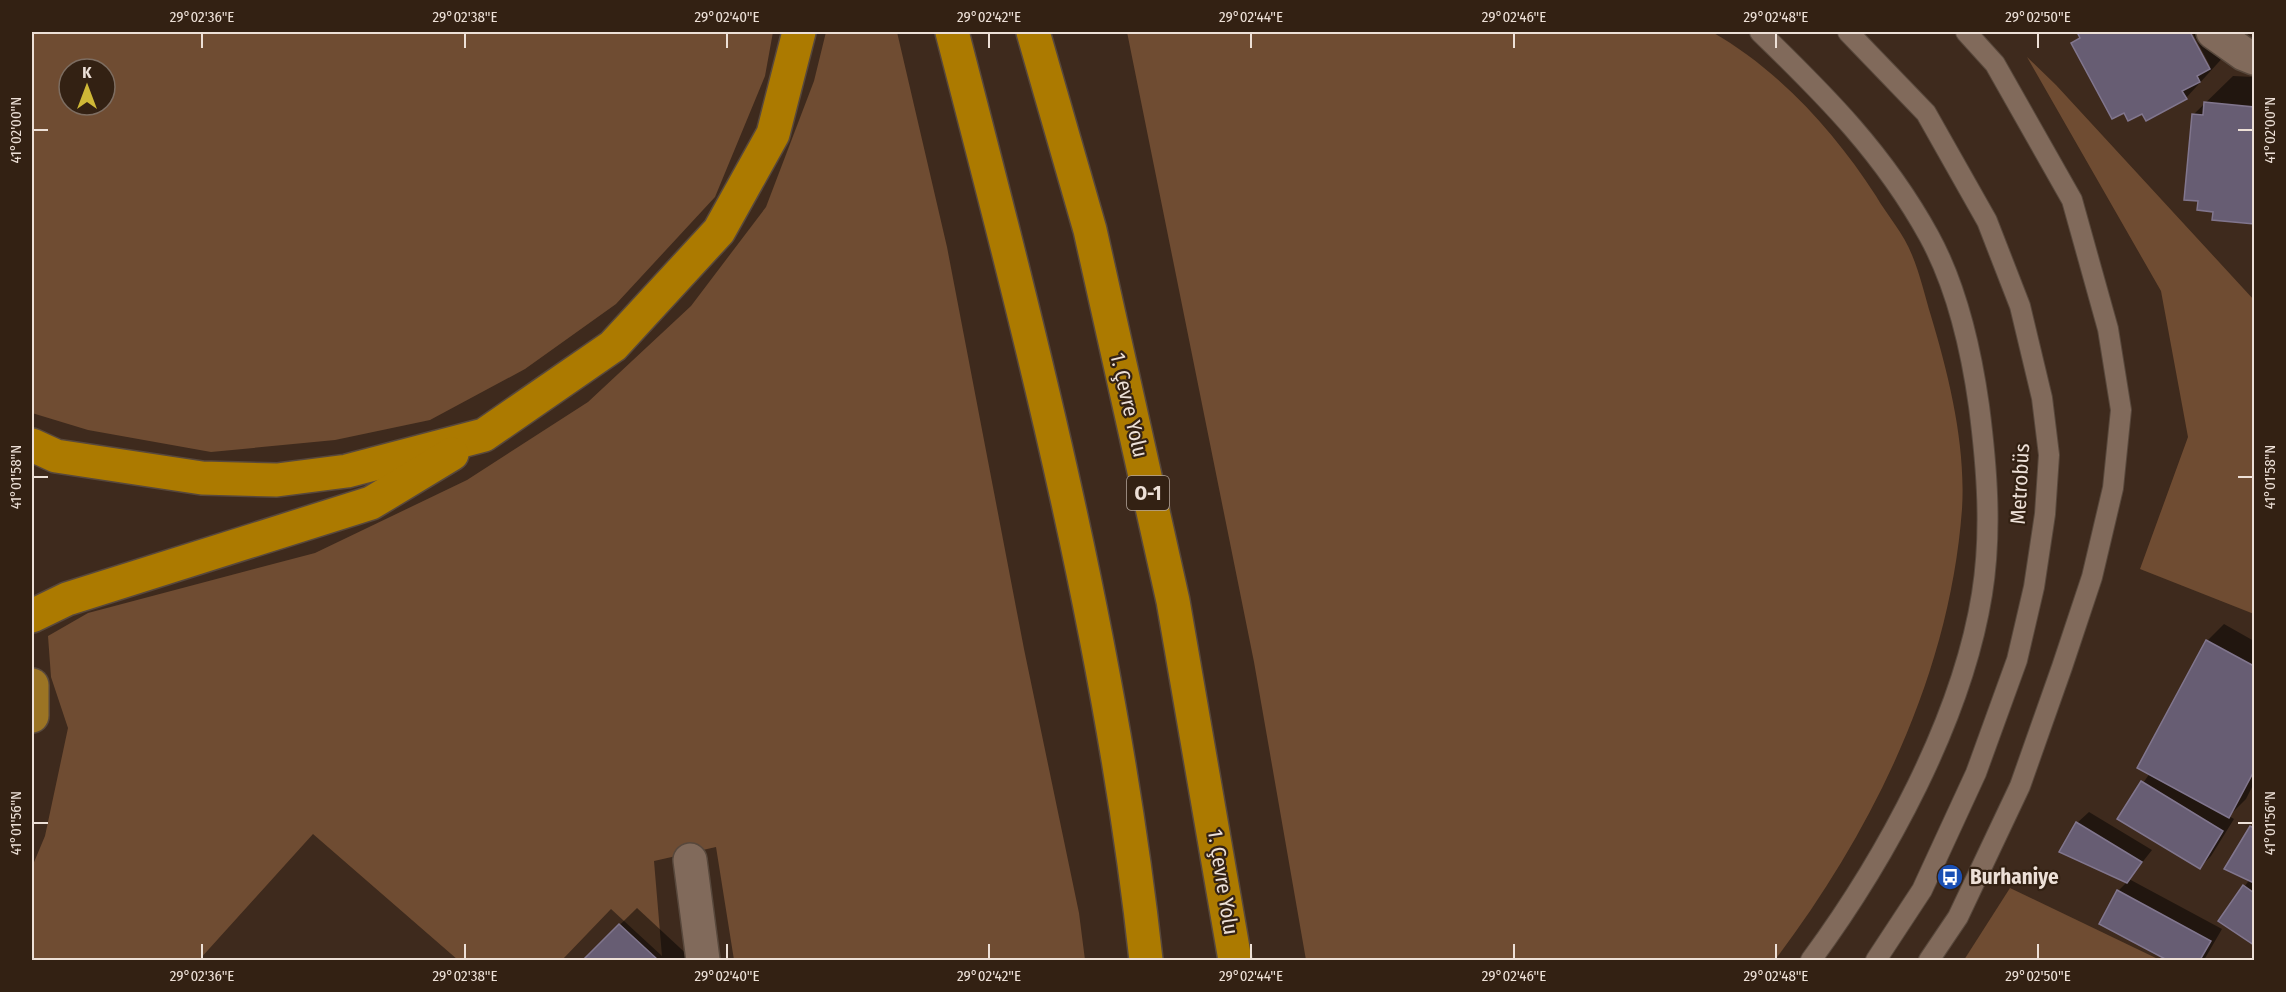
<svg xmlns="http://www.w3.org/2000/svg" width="2286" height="992" font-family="'Fira Sans Condensed',sans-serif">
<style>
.green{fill:#6f4c32;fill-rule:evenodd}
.shadow{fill:#0007}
.building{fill:#675d73;stroke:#81768e;stroke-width:1.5}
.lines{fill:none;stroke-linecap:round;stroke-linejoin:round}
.lane-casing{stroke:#58483c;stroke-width:22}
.street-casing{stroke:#58483c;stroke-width:36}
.primary-casing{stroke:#58483c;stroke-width:36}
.highway-casing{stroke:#58483c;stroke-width:36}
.lane{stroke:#816a5b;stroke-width:20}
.street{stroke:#816a5b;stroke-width:33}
.primary{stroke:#9b7424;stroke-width:33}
.highway{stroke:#ac7a00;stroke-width:33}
.ticks{fill:none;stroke:#ede0d7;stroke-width:2}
.labels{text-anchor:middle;stroke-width:4.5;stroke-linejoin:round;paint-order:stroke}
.shield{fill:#332113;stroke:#b5a79c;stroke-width:1.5}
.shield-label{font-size:20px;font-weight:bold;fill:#ede0d7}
.street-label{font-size:21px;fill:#ede0d7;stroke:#332113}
.poi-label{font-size:21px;font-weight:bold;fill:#ede0d7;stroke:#332113;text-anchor:start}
.neatline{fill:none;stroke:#ede0d7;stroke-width:2}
.ticks-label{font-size:15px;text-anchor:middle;fill:#ede0d7}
</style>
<rect width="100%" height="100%" fill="#3e2a1d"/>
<!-- green -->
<g class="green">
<path d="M32,32H773L765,76L715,197L616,304L525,369L430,420L335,440L211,452L88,430L32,413ZM69,69H105V105H69Z"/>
<path d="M826,32H897L947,247L1024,649L1079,913L1085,960H734L716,847L654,861L662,956L611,909L562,960H458L313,834L199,960H32V867L45,836L68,728L51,677L48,636L88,613L315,553L467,480L588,402L691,306L766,207L814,81Z"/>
<path d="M1127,32H1712C1779,70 1835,132 1876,196C1887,215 1904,234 1912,255C1920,274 1925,296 1931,316C1949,376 1966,445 1962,509C1950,674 1873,830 1775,960H1306L1254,662Z"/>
<path d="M2027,57L2056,85L2254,300V614L2140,569L2188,437L2161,291Z"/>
<path d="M2010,888L2160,960H1964Z"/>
</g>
<!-- shadow -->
<g class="shadow">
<path d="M2079,32H2188L2208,68L2210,66L2192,32H2232L2227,53L2186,98L2142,112L2073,43L2081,36Z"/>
<path d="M2233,76L2254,77V222L2213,219L2214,211L2193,115Z"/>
<path d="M2224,624L2254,641V783L2246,799L2229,816L2234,819L2211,856L2200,867L2119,818L2150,773L2207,641Z"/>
<path d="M2089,812L2152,850L2129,879L2222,929L2204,960H2170L2101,923L2118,891L2127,882L2077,823Z"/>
<path d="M2254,823V943L2220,920L2250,879L2226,868Z"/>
<path d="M637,908L693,960H584Z"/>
<path d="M248,958L273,960H246Z"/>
</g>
<!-- building -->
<g class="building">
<path d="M2077,32H2190L2210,69L2197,76L2200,82L2182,91L2187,99L2146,121L2142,114L2128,121L2124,113L2112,119L2071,43L2080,38Z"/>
<path d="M2204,102L2254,107V224L2212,220L2213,212L2197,210L2198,201L2184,200L2192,114L2203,115Z"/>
<path d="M2206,640L2254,666V771L2229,818L2137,768Z"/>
<path d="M2141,781L2223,831L2200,869L2117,819Z"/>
<path d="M2076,822L2142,862L2127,883L2059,852Z"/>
<path d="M2250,826L2254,828V883L2224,869Z"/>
<path d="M2243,885L2254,893V945L2218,921Z"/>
<path d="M2117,890L2211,941L2200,960H2167L2099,924Z"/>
<path d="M619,924L658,960H583Z"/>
</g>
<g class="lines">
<!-- lane casing -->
<g class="lane-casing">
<g id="lane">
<path d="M1760,32C1826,96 1884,154 1929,236C1957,287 1971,349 1979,406C1987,468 1992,532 1982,594C1962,719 1886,858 1811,960"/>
<path d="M1848,32L1926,113L1987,221L2020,306L2042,398L2049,455L2045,514L2034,587L2017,660L1976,773L1922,890L1876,960"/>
<path d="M1929,960L1958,917L2020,786L2062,667L2092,577L2113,488L2121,410L2108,329L2072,200L1995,64L1966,32"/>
</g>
</g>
<!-- street casing -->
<g class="street-casing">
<g id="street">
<path d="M2213,32L2244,54L2254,58"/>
<path d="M690,860L703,960"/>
</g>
</g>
<!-- primary casing -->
<g class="primary-casing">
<path id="primary" d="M32,685V716"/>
</g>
<!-- highway casing -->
<g class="highway-casing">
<g id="highway">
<path d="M952,32C1031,337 1112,647 1146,960"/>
<path d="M1033,32L1090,230L1173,601L1235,960"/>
<path d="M32,445L56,456L202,478L277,480L347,471L484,435L613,346L719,231L773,134L799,32"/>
<path d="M32,616L67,599L371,503L452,454"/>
</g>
</g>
<!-- lane -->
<use href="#lane" class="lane"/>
<!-- street -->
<use href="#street" class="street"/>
<!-- primary -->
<use href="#primary" class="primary"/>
<!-- highway -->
<use href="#highway" class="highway"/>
</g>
<!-- ticks -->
<path class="ticks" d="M202,33V48M465,33V48M727,33V48M989,33V48M1251,33V48M1514,33V48M1776,33V48M2038,33V48M33,130H48M2238,130H2253M33,477H48M2238,477H2253M33,823H48M2238,823H2253M202,944V959M465,944V959M727,944V959M989,944V959M1251,944V959M1514,944V959M1776,944V959M2038,944V959"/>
<!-- icons -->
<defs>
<g id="bus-disc" transform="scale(1.35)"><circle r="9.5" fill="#1a4fb4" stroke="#332113"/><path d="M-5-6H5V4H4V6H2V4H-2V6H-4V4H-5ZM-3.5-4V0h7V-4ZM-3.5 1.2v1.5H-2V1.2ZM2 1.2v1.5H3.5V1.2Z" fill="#fff"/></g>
</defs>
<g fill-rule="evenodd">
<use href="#bus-disc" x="1950" y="877"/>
</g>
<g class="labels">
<!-- shield labels -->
<rect class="shield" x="1127" y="476" width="42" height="34" rx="4.5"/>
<g class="shield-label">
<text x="1148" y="500">O-1</text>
</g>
<!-- street labels -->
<g class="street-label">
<text transform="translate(1129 405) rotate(77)" y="7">1. Çevre Yolu</text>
<text transform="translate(2020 484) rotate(-87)" y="7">Metrobüs</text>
<text transform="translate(1223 882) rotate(81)" y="7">1. Çevre Yolu</text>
</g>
<!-- poi labels -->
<g class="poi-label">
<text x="1970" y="884">Burhaniye</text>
</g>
</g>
<!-- border -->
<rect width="2286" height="992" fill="none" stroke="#332113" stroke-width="66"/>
<!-- north arrow -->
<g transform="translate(87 87)"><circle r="28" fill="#332113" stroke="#7d6d61" stroke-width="1.5"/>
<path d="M0-4.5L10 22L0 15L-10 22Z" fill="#cfb837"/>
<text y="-9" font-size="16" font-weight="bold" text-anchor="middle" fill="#ede0d7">K</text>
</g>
<rect x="33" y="33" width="2220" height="926" class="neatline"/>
<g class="ticks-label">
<text x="202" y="22">29°02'36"E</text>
<text x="465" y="22">29°02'38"E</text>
<text x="727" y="22">29°02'40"E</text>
<text x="989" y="22">29°02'42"E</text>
<text x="1251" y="22">29°02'44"E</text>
<text x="1514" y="22">29°02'46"E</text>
<text x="1776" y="22">29°02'48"E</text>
<text x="2038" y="22">29°02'50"E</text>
<text transform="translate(16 130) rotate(-90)" y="5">41°02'00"N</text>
<text transform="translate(2270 130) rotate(-90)" y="5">41°02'00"N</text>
<text transform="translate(16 477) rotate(-90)" y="5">41°01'58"N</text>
<text transform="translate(2270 477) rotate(-90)" y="5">41°01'58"N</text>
<text transform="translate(16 823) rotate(-90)" y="5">41°01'56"N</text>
<text transform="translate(2270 823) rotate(-90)" y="5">41°01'56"N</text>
<text x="202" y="981">29°02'36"E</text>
<text x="465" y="981">29°02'38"E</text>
<text x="727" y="981">29°02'40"E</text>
<text x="989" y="981">29°02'42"E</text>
<text x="1251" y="981">29°02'44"E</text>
<text x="1514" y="981">29°02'46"E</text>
<text x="1776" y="981">29°02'48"E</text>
<text x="2038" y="981">29°02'50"E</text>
</g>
</svg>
